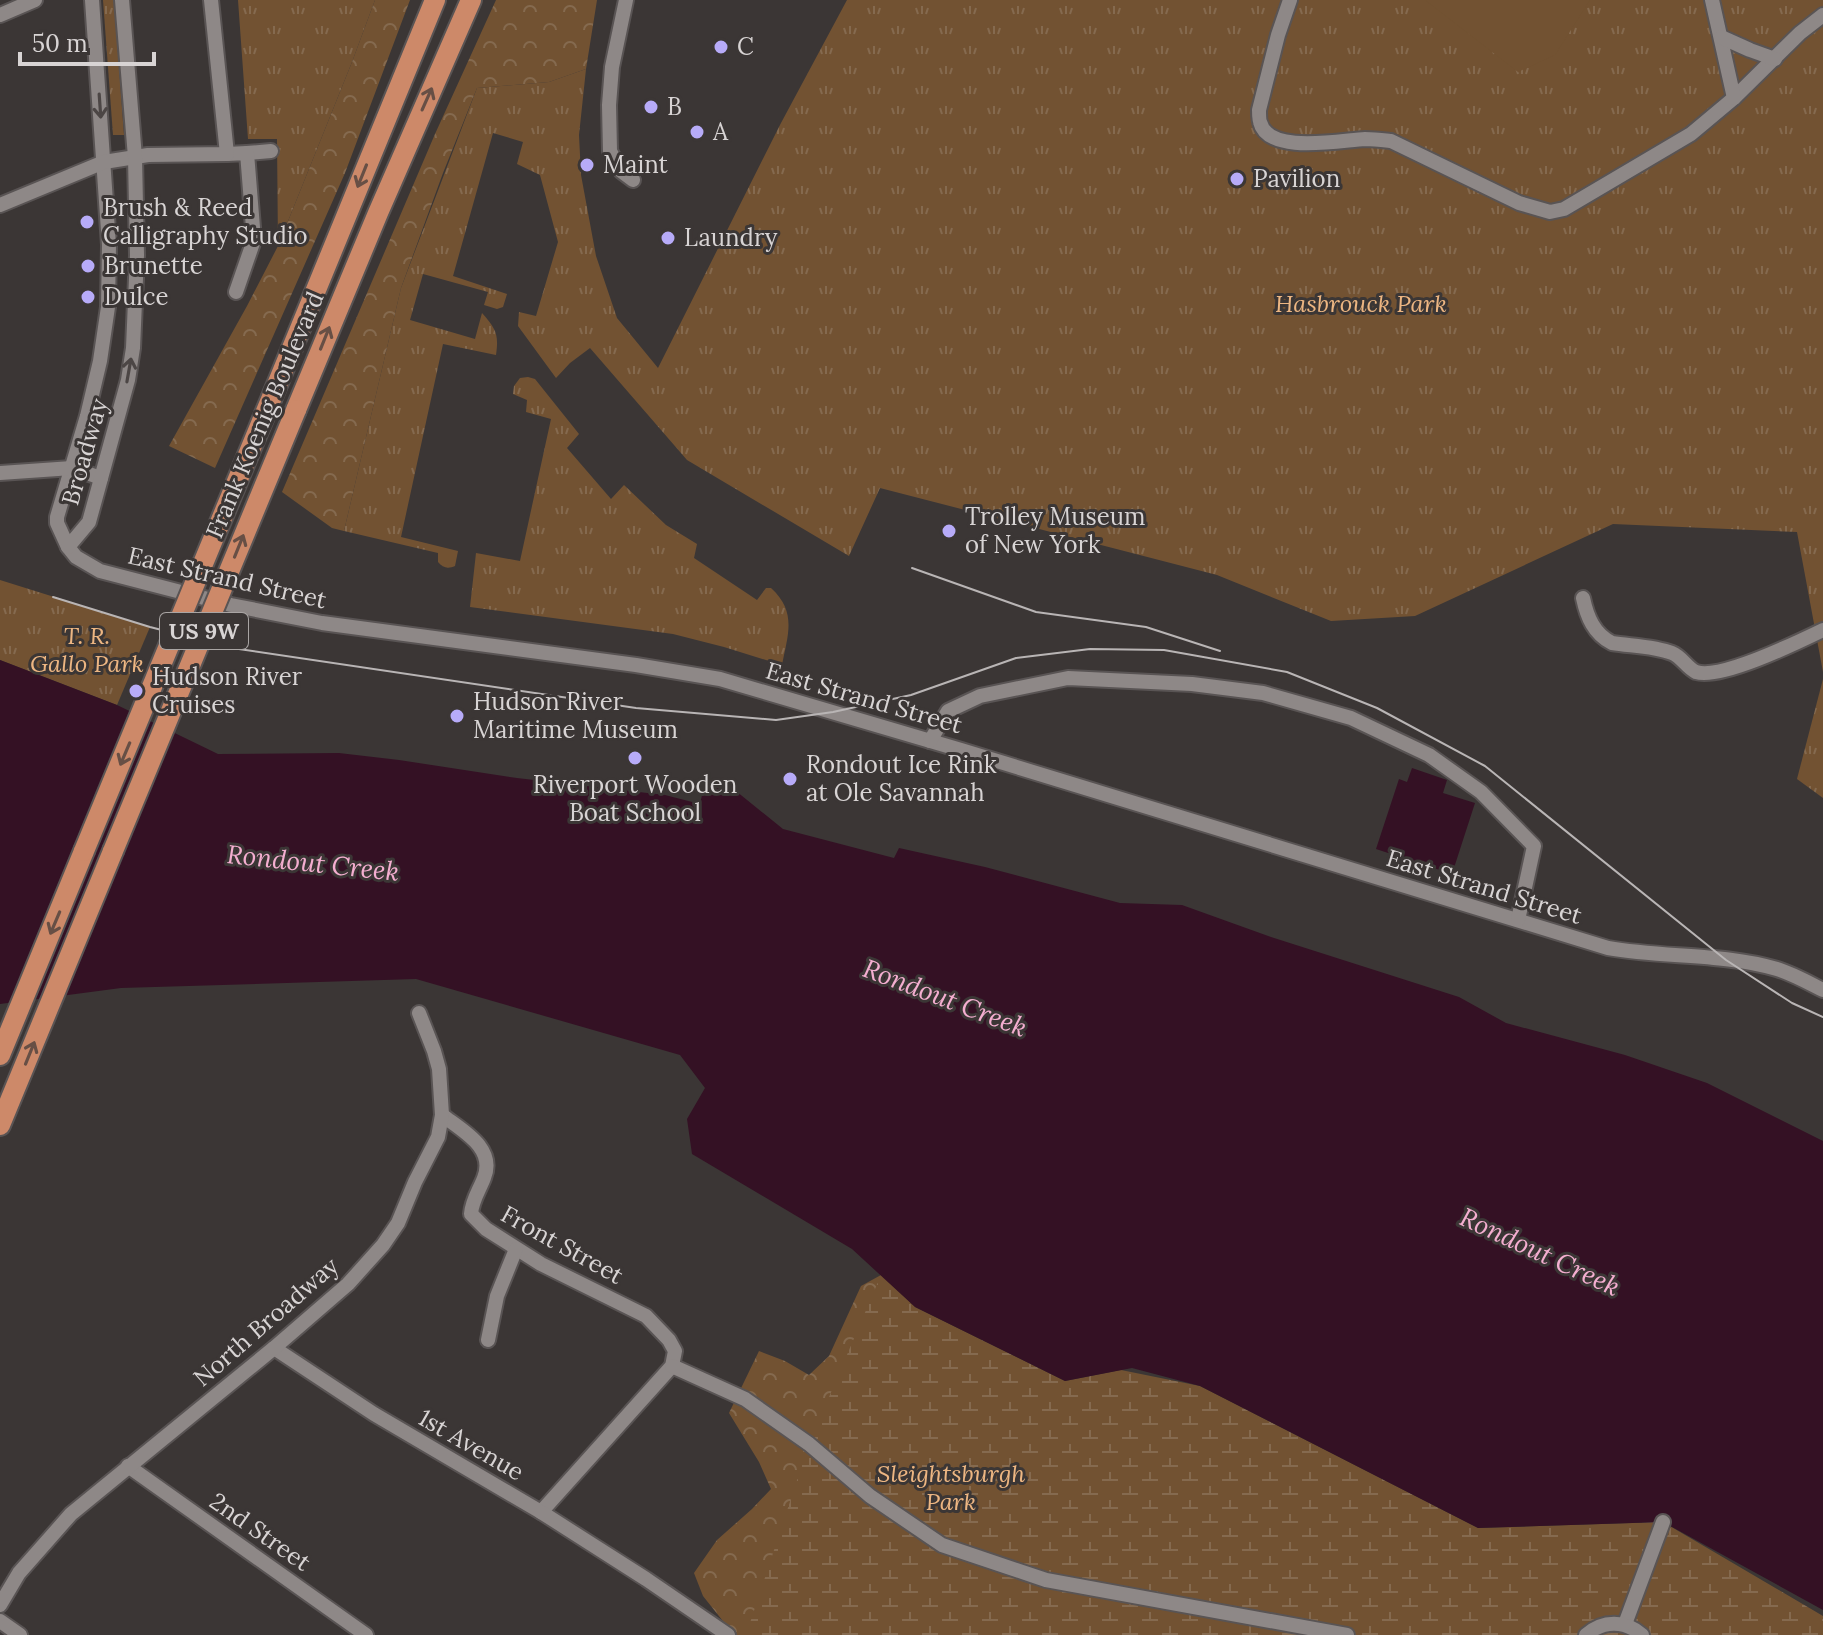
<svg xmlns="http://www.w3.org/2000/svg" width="1823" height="1635" font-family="Lora,serif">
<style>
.grass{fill:url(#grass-tufts)}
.forest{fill:url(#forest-crowns)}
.wetland{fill:url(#wetland-marsh)}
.garden{fill:#725232}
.water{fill:#341124}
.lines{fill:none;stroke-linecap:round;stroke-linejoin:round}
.minor-casing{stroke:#595454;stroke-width:18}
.major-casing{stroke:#595454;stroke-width:24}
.minor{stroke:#8e8887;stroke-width:14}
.major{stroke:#cd8969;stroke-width:20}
.tram{stroke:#b9b5b5;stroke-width:2}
.major-bridge-casing{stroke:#595454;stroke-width:24;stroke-linecap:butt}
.major-bridge{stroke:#cd8969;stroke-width:20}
.oneway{stroke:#674f45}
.oneway2{stroke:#4c4645}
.poi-dot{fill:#b7abf8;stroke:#3b3635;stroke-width:3}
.labels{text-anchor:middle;stroke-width:6;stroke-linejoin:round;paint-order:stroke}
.shield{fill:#3b3635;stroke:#a9a5a4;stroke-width:2}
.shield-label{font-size:22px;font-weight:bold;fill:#d8d4d4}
.poi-label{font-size:24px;fill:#d8d4d4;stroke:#3b3635;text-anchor:start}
.park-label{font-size:24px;font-style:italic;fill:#edb682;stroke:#3b3635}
.street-label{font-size:24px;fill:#d8d4d4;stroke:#3b3635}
.water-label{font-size:26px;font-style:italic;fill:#f4aed0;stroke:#3b3635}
</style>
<defs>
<pattern id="grass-tufts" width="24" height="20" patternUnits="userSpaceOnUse" patternTransform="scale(2)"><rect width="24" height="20" fill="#725232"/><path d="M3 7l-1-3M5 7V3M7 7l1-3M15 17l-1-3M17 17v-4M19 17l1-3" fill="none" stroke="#856a4f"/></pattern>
<pattern id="forest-crowns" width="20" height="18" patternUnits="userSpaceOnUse" patternTransform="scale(2)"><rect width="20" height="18" fill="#725232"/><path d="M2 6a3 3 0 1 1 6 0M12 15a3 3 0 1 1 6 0" fill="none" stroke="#856a4f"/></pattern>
<pattern id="wetland-marsh" width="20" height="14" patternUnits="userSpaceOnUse" patternTransform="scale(2)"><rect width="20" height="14" fill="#725232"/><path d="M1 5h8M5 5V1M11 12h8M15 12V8" fill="none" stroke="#856a4f"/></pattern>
</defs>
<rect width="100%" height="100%" fill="#3b3635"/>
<!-- grass -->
<g class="grass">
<path d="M103,0H114L124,135H113Z"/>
<path d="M238,0H375L352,62L278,246L277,139H248Z"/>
<path d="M847,0H1823V672L1797,532L1613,524L1415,616L1331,621L1217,575L880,488L849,556L687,460L590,348L570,363L556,378L518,326L519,312L536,316L558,242L540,175L517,164L523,142L493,133L453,276L507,294L503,307L497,309L484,305L488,292L423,274L410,320L475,339L482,313C496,329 499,334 496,355L443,344L401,537L458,551L455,566C448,569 443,568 438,562V553L344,531L401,288L477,88L549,82L586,69L579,135L581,175L596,256L617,318L658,368L781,123Z"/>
<path d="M528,377L535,379L579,434L567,448L611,499L624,485L666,525L697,544L694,558L757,600L766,588H771C797,612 788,634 782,665L724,647L673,634L470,607L476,553L520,561L551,419L526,412L527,400L513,394L514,386L520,378Z"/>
<path d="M0,580L150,627L117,705L0,660Z"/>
<path d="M1823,679V798L1797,779Z"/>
</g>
<!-- forest -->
<g class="forest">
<path d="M375,0H410L345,173L215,468L169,446L247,306L278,246L352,62Z"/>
<path d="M496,0H597L586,69L549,82L477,88L443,173L401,288L344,531L332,528L282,492L435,134Z"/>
<path d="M881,1275L915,1307L939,1635H734L703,1596L694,1573L717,1540L752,1509L771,1489L759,1462L729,1413L759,1351L785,1361L809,1375L829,1356L861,1286Z"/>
</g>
<!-- wetland -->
<path class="wetland" d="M881,1275L915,1307L1065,1381L1121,1370L1200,1386L1478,1528L1663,1522L1823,1616V1635H746L809,1444Z"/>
<!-- garden -->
<path class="garden" d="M1425,0H1590L1555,55L1518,72Z"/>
<!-- water -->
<g class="water">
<path d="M0,660L117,705L218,754L339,753L399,760L517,778L665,795L700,804L704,786L731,787L783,829L894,858L899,848L985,867L1120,903L1182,905L1271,937L1459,997L1506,1023L1625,1055L1707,1083L1823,1141V1610L1663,1522L1478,1528L1200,1386L1132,1368L1065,1381L915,1307L852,1249L692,1154L687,1119L705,1088L680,1055L416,979L121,988L0,1004Z"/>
<path d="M1412,768L1447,780L1443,793L1475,803L1452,874L1376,849L1399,779L1407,782Z"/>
</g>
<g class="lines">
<!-- minor casing -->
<g class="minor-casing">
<g id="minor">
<path d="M92,0L109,245L108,307L100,361L87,416L57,517V523L68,547L76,557L100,571L231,605L322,623L636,665L720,679L961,750L1608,948C1664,958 1723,953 1777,969C1793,974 1809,983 1823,990"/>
<path d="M626,0L612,67L609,105L610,151L621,171L633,180"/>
<path d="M1290,0L1278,35L1259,110C1259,111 1259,121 1260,122C1268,155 1341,140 1365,139C1374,139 1382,140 1391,141L1519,203L1550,212L1564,209L1691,134L1734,98L1800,33L1823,15"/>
<path d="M1712,0L1734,98"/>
<path d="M0,15L35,0"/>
<path d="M1721,37L1750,50L1775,59"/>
<path d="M247,153L271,151"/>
<path d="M227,154L247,153L254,240L236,292"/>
<path d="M0,205L104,162L148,155L227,154L211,0"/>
<path d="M0,473L72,468L101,478"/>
<path d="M68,547L89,522L128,380L133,348L137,255L135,157L122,0"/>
<path d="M1583,598C1587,617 1594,634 1612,643C1631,646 1654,646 1672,653C1682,657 1687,668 1696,672C1721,680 1798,642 1823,630"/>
<path d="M930,741L948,711L980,696L1068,678L1192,684L1263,693L1351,718L1429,755L1481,792L1534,846L1518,920"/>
<path d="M442,1115C463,1131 496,1148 484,1178C479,1191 472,1200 471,1214L486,1229L541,1264L646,1316L669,1340L675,1351L672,1366L541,1512"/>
<path d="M488,1340L497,1296L516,1249"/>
<path d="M274,1348L374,1414L541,1512L646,1579L728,1635"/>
<path d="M672,1366L745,1399L809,1444L870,1496L942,1545L1046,1580L1347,1635"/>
<path d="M128,1466L366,1635"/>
<path d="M0,1605L19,1573L71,1514L274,1348L348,1284L383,1245L398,1223L415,1182L438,1137L442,1115L439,1069L434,1051L419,1013"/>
<path d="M0,1621L20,1635"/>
<path d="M1625,1624L1663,1522"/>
<path d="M1586,1635C1603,1620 1625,1620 1642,1635"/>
</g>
</g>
<!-- major casing -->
<g class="major-casing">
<g id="major">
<path d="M272,397L435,0"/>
<path d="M296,410L378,213L471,0"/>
<path d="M0,1055L84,851"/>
<path d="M0,1125L113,851"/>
</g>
</g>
<!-- minor -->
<use href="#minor" class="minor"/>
<!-- major -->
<use href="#major" class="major"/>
<!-- tram -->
<g class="tram">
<path d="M912,568L1036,612L1146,627L1220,651"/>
<path d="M53,597L150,627L232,648L636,708L776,720L833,712L911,695L1016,658L1090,649L1164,650L1287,672L1377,708L1485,766L1726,960L1792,1003L1823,1017"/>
</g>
<!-- major-bridge casing -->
<g class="major-bridge-casing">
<g id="major-bridge">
<path d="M84,851L272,397"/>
<path d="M113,851L296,410"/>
</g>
</g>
<!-- major-bridge -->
<use href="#major-bridge" class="major-bridge"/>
</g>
<!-- one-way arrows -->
<defs><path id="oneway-shaft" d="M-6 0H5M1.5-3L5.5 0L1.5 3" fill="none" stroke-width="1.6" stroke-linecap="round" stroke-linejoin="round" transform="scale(2)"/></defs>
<g class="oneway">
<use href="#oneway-shaft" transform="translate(427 99) rotate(-66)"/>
<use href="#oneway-shaft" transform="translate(362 176) rotate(112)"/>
<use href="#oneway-shaft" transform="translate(325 338) rotate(-68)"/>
<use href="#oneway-shaft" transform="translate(239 546) rotate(-68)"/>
<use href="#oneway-shaft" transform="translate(125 754) rotate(113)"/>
<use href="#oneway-shaft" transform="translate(55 923) rotate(113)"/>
<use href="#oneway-shaft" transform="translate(30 1053) rotate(-68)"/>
</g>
<g class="oneway2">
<use href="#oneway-shaft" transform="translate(100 106) rotate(86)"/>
<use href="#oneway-shaft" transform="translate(129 370) rotate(-80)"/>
</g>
<!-- markers -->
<g class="poi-dot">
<circle cx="721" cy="47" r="8"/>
<circle cx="651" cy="107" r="8"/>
<circle cx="697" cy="132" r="8"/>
<circle cx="587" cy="165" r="8"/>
<circle cx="1237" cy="179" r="8"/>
<circle cx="87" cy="222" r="8"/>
<circle cx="668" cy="238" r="8"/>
<circle cx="88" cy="266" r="8"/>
<circle cx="88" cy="297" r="8"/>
<circle cx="949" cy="531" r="8"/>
<circle cx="136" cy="691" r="8"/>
<circle cx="457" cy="716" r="8"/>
<circle cx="635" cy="758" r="8"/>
<circle cx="790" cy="779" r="8"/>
</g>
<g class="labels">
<!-- shield labels -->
<rect class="shield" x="160" y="613" width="88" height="36" rx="6"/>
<g class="shield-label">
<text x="204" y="639">US 9W</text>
</g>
<!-- poi labels -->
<g class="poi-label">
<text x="737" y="55">C</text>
<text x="667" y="115">B</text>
<text x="713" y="140">A</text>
<text x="603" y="173">Maint</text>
<text x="1253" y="187">Pavilion</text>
<text x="103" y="216">Brush &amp; Reed<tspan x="103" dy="28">Calligraphy Studio</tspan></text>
<text x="684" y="246">Laundry</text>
<text x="104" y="274">Brunette</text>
<text x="104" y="305">Dulce</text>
<text x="965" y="525">Trolley Museum<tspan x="965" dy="28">of New York</tspan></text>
<text x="152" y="685">Hudson River<tspan x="152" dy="28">Cruises</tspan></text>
<text x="473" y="710">Hudson River<tspan x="473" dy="28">Maritime Museum</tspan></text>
<text x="806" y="773">Rondout Ice Rink<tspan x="806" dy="28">at Ole Savannah</tspan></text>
<text x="635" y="793" text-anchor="middle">Riverport Wooden<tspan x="635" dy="28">Boat School</tspan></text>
</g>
<!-- park labels -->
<g class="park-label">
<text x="1361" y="312">Hasbrouck Park</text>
<text x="87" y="644">T. R.<tspan x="87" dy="28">Gallo Park</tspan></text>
<text x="951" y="1482">Sleightsburgh<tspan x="951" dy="28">Park</tspan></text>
</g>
<!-- street labels -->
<g class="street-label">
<text transform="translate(265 415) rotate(-67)" y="8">Frank Koenig Boulevard</text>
<text transform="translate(85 452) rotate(-74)" y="8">Broadway</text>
<text transform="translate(227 578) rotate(13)" y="8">East Strand Street</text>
<text transform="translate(864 698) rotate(16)" y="8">East Strand Street</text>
<text transform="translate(1484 887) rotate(17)" y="8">East Strand Street</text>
<text transform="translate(562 1245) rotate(29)" y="8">Front Street</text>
<text transform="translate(266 1322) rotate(-41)" y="8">North Broadway</text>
<text transform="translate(471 1445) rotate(30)" y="8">1st Avenue</text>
<text transform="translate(260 1532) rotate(35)" y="8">2nd Street</text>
</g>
<!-- water labels -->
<g class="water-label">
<text transform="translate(313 863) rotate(6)" y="9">Rondout Creek</text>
<text transform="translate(945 998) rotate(21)" y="9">Rondout Creek</text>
<text transform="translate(1540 1252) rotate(25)" y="9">Rondout Creek</text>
</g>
</g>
<!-- scale -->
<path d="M20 52v12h134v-12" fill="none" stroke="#d8d4d4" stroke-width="4"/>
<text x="32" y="52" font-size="24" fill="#d8d4d4" stroke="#3b3635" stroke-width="6" paint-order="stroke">50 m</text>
</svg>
